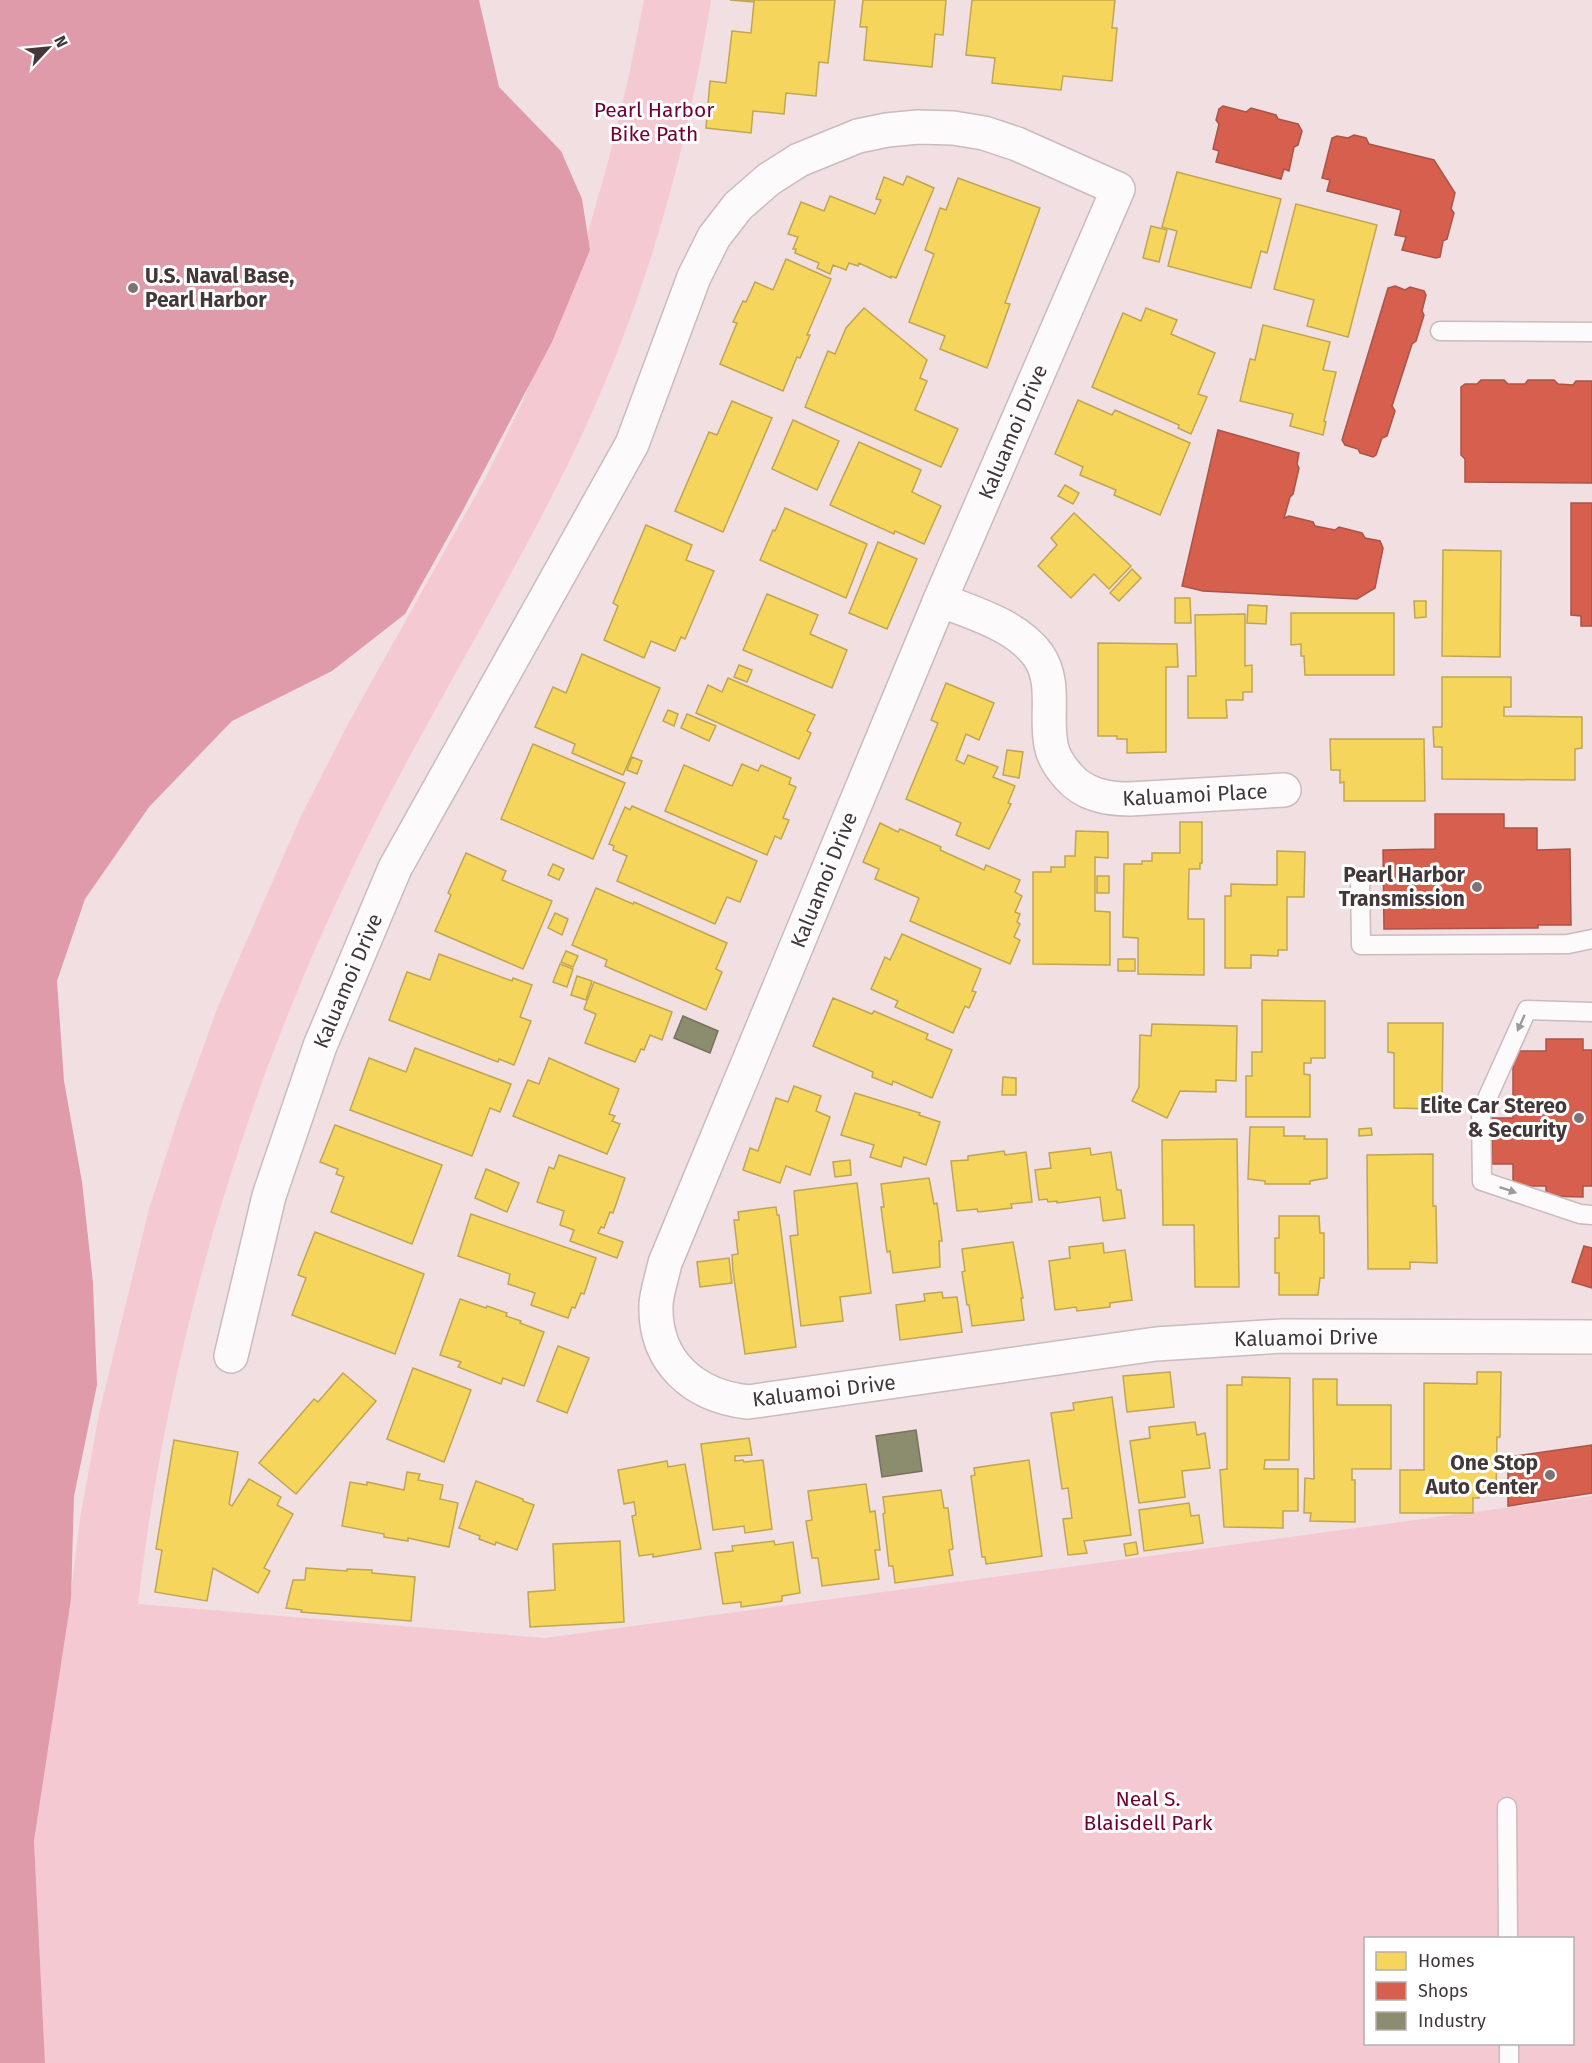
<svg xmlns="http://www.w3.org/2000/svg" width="1592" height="2063" font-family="'Fira Sans',sans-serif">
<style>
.green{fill:#f5c9d2;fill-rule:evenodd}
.water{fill:#e09bab}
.homes{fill:#f6d55c;stroke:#c0a652;stroke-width:1.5}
.shops{fill:#d6604d;stroke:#aa5447;stroke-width:1.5}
.industry{fill:#8c8c6e;stroke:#76725e;stroke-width:1.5}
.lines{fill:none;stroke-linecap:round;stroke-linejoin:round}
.service-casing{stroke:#c9bbbe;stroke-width:21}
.minor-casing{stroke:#c9bbbe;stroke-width:36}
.service{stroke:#fdfafb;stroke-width:18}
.minor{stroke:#fdfafb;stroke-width:33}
.oneway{fill:#a0989a}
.poi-dot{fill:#807274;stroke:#fff;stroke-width:2}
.labels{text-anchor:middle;stroke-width:6;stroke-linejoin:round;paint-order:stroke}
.park-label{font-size:21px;fill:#730032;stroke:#fff}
.poi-label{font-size:21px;font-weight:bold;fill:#433739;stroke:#fff;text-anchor:end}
.street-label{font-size:21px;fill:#433739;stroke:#fff}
</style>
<rect width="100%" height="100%" fill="#f1dfe2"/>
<!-- green -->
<path class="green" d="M644,0H711C686,160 641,314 570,460C503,597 421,726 355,863C243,1092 167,1351 138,1604L545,1638L1592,1496V2063H45L34,1841L66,1631L80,1519L99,1414L149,1209L181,1109L217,1009L301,816L349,722L486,477L523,401L555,322L585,243L608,162L628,80ZM1366,1938H1572V2044H1366Z"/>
<!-- water -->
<path class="water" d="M0,0H479L499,87L561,151L582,199L590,250L552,342L462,512L405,614L332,671L232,721L149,807L85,899L57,981L64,1081L82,1182L93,1283L97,1385L74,1496L71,1599L34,1841L45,2063H0Z"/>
<!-- homes -->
<g class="homes">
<path d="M730,0H835L828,63L819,62L816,96L786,93L784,114L753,111L751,133L706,128L710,81L726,83L732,31L751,33L754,2Z"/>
<path d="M863,0H946L943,35L935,34L932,67L864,60L867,27H860Z"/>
<path d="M972,0H1115L1112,28H1117L1112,81L1063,76L1061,90L992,83L995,58L966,55Z"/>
<path d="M1177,172L1281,199L1267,253L1261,251L1251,288L1168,266L1177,231L1162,227Z"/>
<path d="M907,176L934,188L896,278L891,276V278L859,263L858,266L849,263L846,270L833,265L830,274L817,268L819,263L795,253L796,249H793L798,237L788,234L801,202L824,211L830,196L875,214L881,200L876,199L884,177L903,185Z"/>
<path d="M958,178L1040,208L1005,303L1010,304L987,368L940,349L945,336L909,322L934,254L925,250L940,208L946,210Z"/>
<path d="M1296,204L1377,225L1348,337L1307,326L1314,300L1274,289Z"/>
<path d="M1151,226L1167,230L1159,262L1143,258Z"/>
<path d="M786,259L831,279L807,335H810L800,358L797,357L783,391L720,364L737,323L733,322L743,301L746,302L755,282L773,290Z"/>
<path d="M864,308L927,360L920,378L927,381L915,410L958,429L941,467L805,407L828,351L835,354L846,328Z"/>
<path d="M1146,308L1177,320L1171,334L1215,353L1198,394L1207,397L1191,434L1178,428L1179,425L1092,387L1123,313L1141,321Z"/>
<path d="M1263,325L1330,342L1323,370L1336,372L1324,421L1326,422L1323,435L1290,426L1293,414L1240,401L1250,359L1255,360Z"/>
<path d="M1078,400L1112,415L1115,410L1190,443L1160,515L1114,495L1116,490L1080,475L1083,467L1055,454Z"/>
<path d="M732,401L772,418L723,532L675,511L709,432L717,435Z"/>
<path d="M793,420L839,441L817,490L772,469Z"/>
<path d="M859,442L921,470L912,492L941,506L924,544L895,531L894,534L830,505Z"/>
<path d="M1065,485L1079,493L1073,504L1058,496Z"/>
<path d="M785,508L867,544L846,598L760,560L773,530L775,531Z"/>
<path d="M1074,513L1131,566L1109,589L1094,574L1071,598L1038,566L1057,545L1051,538Z"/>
<path d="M646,525L692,545L686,560L714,571L685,639L681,637L675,651L651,641L644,658L604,640L618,606L613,603Z"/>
<path d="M878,542L917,559L887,629L849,613Z"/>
<path d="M1443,550L1501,551L1500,657L1442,656Z"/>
<path d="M1132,569L1141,578L1119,601L1110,593Z"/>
<path d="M767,594L818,615L810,634L847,650L832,688L743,650Z"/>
<path d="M1175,598H1190L1191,623H1175Z"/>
<path d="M1414,601H1426V617L1415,618Z"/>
<path d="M1248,605L1267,606L1266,624L1247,623Z"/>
<path d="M1291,613H1394V675H1305L1304,656H1301V644L1291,645Z"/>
<path d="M1245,614V666L1252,665V692H1243V700H1226L1227,718H1188V676H1196L1195,615Z"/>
<path d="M1098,643L1177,644L1178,667H1166V752L1127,753V739H1117V736H1098Z"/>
<path d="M582,654L660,688L623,775L572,753L575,744L535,727L553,687L566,693Z"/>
<path d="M739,665L752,670L747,682L734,677Z"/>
<path d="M1442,677H1511V707H1504V716L1582,717V748L1575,749V780L1442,779V747H1434L1433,727H1442Z"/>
<path d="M728,678L815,715L807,731L811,733L799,759L696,713L708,685L722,692Z"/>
<path d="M946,683L994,703L979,740L966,734L956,760L964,764L968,755L998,767L993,777L1015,786L1008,803L1011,804L989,849L956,835L961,823L906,799L938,723L931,720Z"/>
<path d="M668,710L678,714L674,726L663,721Z"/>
<path d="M687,714L716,726L709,741L681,728Z"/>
<path d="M1330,739H1424L1425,801H1344V782L1340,783V770H1331Z"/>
<path d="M533,744L625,783L593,859L501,819Z"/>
<path d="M1007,750L1023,752L1019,778L1003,775Z"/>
<path d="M632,757L642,761L637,774L627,770Z"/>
<path d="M742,764L758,771L761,765L791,778L789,784L796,787L783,818L789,820L781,839L775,836L767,855L665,811L684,765L732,786Z"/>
<path d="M632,806L757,861L740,902L727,897L715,924L617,881L627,856L613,850L614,846L609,844L625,807L630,810Z"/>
<path d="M1180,822H1202V863H1200V869H1189L1188,919H1204V975L1138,974V938L1123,937L1124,864H1142V861H1152V853H1180Z"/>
<path d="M880,823L898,832L900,829L941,847L940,850L984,870L986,865L1020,880L1015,892L1022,896L1015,912L1020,914L1017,922L1020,924L1014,937L1020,940L1010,964L910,921L919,898L875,879L879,869L863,862Z"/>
<path d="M1076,831L1108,832V858L1095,857V911L1110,912V965L1033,964V872H1051V867H1065V856H1075Z"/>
<path d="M1277,851L1305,852L1304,897H1287V950H1278V956L1251,955V968H1225V896H1231V884L1277,885Z"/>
<path d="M466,853L506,871L502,880L552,901L523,969L435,931L451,895L448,893Z"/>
<path d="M553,864L564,869L559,880L548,875Z"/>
<rect x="1097" y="876" width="12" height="17"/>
<path d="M596,888L633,904L634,902L727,943L716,969L722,972L706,1010L605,966L607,960L572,945Z"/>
<path d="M555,913L568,919L562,935L548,928Z"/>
<path d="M902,934L981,969L972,991L976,992L969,1008L965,1006L953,1033L895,1007L898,1001L871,989L885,957L890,960Z"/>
<path d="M566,951L578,956L573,967L561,962Z"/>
<path d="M439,954L512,981L513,978L532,985L520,1017L531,1021L514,1065L499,1059L498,1062L389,1020L407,972L430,980Z"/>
<rect x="1118" y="959" width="17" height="12"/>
<path d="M560,964L573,969L567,987L553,982Z"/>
<path d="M577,976L592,981L586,1000L571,995Z"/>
<path d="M594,982L672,1012L662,1040L650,1035L644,1050L641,1049L635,1062L585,1043L596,1014L584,1009Z"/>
<path d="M833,998L872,1014L874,1011L928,1034L926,1039L952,1050L932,1098L893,1081L892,1085L872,1077L873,1072L813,1046Z"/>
<path d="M1262,1000L1325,1001V1058H1311V1063H1304V1074L1310,1075V1117H1246V1076H1252V1052H1262Z"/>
<path d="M1388,1023H1443L1442,1109L1394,1108V1053L1388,1052Z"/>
<path d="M1152,1024L1237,1026L1236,1081L1216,1080V1092L1180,1091L1167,1118L1132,1101L1139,1087L1140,1035L1151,1036Z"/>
<path d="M415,1048L511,1084L500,1112L490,1108L472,1156L350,1110L369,1058L406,1072Z"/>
<path d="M549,1058L619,1089L609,1114L615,1116L612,1121L620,1124L607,1154L513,1116L528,1080L539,1084Z"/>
<path d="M1003,1077L1016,1078V1095H1002Z"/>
<path d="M794,1086L821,1096L816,1111L830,1117L810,1175L786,1166L780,1183L743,1170L750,1148L758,1151L776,1098L788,1102Z"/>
<path d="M855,1093L920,1113L919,1115L940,1122L926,1165L904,1157L901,1167L870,1157L874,1145L841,1135Z"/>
<path d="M335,1125L442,1165L412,1244L331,1212L344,1177L336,1174L338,1169L320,1162Z"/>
<path d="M1250,1127H1284V1136H1305L1304,1139H1327V1178L1310,1181V1184H1265V1181L1248,1179Z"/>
<path d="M1371,1128L1372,1135L1359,1136V1129Z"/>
<path d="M1237,1139L1239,1287H1195L1194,1225H1163L1162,1140Z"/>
<path d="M1090,1148L1091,1155L1111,1152L1117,1190H1121L1125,1218L1103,1221L1100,1197L1057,1203V1201L1048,1202L1047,1199L1039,1200L1035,1170L1051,1168L1049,1153Z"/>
<path d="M1004,1151L1005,1155L1026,1152L1032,1202L1011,1204L1012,1208L978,1212L977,1209L957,1211L951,1161L968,1160V1156Z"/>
<path d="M1433,1154V1206H1436L1437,1263L1410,1262V1269H1368L1367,1155Z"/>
<path d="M559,1155L625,1178L613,1213L610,1212L604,1228L601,1227L598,1233L623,1242L617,1258L570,1241L574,1230L560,1225L564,1211L537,1202L549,1167L554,1169Z"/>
<path d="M850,1160L851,1175L835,1177L833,1162Z"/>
<path d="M486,1169L519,1183L507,1212L475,1198Z"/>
<path d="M929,1178L934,1204L937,1203L942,1241H939L940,1267L893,1273L890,1251L887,1252L881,1207H884L881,1184Z"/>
<path d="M857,1183L871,1293L840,1297L843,1321L801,1326L790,1236L798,1235L794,1191Z"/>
<path d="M776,1207L777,1215H779L796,1347L745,1354L733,1271L732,1255L738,1254L734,1220H739L738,1212Z"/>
<path d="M471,1214L596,1258L584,1294L581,1293L575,1308L572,1307L568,1318L531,1305L535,1293L508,1284L510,1274L458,1256Z"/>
<path d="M1279,1216H1319L1320,1233H1324V1278H1320L1318,1295H1279V1273H1275V1238H1279Z"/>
<path d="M315,1232L424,1274L395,1354L292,1315L306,1278L298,1275Z"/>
<path d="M1013,1242L1023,1298H1021L1024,1320L972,1326L969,1305H967L962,1272L965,1271L962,1249Z"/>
<path d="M1103,1243L1104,1253L1125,1250L1132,1300L1110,1303V1307L1077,1311L1076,1307L1055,1310L1049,1261L1070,1258L1069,1247Z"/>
<path d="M729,1258L732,1283L700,1287L697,1262Z"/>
<path d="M942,1292L943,1298L957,1297L962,1332L900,1340L896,1305L925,1301L924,1294Z"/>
<path d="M460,1299L486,1308L487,1306L507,1313L506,1316L521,1321L520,1323L544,1332L524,1386L503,1378L501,1384L458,1367L461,1362L440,1355Z"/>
<path d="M558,1346L589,1358L567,1413L537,1401Z"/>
<path d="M413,1368L471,1390L444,1462L387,1439Z"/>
<path d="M1170,1372L1174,1407L1127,1412L1123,1376Z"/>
<path d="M1477,1372H1501L1500,1437H1497L1496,1495H1480L1479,1498H1473V1513H1400V1470H1424V1383L1477,1384Z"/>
<path d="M343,1373L376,1401L296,1494L259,1463L314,1399L318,1402Z"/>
<path d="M1242,1377L1290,1378L1289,1460H1265L1264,1469H1298V1511H1283V1528L1224,1527L1220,1470L1227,1469V1385H1242Z"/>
<path d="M1313,1379H1337V1405H1391V1469H1352V1480H1355V1522L1310,1521L1311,1513H1304L1305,1478L1314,1479Z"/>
<path d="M1112,1397L1131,1535L1084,1541L1087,1553L1068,1555L1063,1519L1072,1518L1068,1488L1062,1489L1051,1413L1074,1410L1073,1403Z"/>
<path d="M1195,1422L1197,1435L1205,1433L1210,1468L1182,1471L1185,1497L1139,1503L1130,1441L1150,1438L1149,1427Z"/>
<path d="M749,1438L752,1455L735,1456V1461L743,1460L744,1462L763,1460L772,1529L745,1533L744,1526L713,1530L701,1444Z"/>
<path d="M174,1440L238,1452L229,1504L232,1506L249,1479L281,1497L277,1505L293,1514L264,1568L270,1571L258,1593L213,1568L207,1601L155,1592L162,1550L156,1549Z"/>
<path d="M1029,1460L1042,1556L986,1564L985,1557H982L971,1476L975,1475L974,1468Z"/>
<path d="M667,1461L668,1467L685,1464L701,1549L653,1557V1554L639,1556L632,1516L636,1515L634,1502L624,1504L618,1470Z"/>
<path d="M407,1472L420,1474L418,1480L443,1485L440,1499L458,1503L449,1547L408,1538V1541L384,1537V1534L342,1526L350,1482L367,1485V1482L404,1490Z"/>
<path d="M476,1481L523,1499V1501L534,1505L517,1550L496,1542L495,1545L479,1539L480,1536L459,1528Z"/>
<path d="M866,1484L870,1512L875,1511L880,1550H875L879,1579L822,1586L818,1558H812L806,1521L812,1520L808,1491Z"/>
<path d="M941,1490L944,1508H948L953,1549L949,1550L953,1575L895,1583L893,1566H889L883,1514L885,1513L883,1497Z"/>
<path d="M1189,1503L1191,1516L1199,1515L1203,1543L1144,1551L1139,1510Z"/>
<path d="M620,1541L624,1622L530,1627L528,1592L555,1590L553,1544Z"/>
<path d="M774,1541L775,1545L793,1542L800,1593L782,1596V1601L741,1607V1602L723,1604L715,1553L733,1551L732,1546Z"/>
<path d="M1136,1542L1138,1554L1126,1556L1124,1544Z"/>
<path d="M306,1568L347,1571V1569L372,1570V1573L415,1577L411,1621L301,1612L302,1610L286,1608L293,1580H305Z"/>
</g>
<!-- shops -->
<g class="shops">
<path d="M1223,106L1246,112L1251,108L1276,115L1278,119L1298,124L1302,131L1298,145L1294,147L1289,171L1284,169L1281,179L1216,162L1219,151L1213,149L1219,124L1216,120L1219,109Z"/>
<path d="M1354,135L1366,138L1369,144L1434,160L1455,193L1451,209L1454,213L1447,239L1443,241L1440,257L1436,258L1402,250L1406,237L1395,235L1401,210L1327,191L1330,180L1322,178L1332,138L1337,136L1348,138Z"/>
<path d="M1395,286L1405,290L1410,287L1424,291L1426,295L1422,311L1424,315L1416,341L1412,344L1392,406L1395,411L1387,436L1382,438L1376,455L1373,457L1360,453L1358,449L1345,445L1342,440L1388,288Z"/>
<path d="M1481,380H1504L1508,384H1525L1528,380H1554L1558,384L1573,385L1576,381H1592V483L1465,482V459L1461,455V387L1465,384H1477Z"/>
<path d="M1218,430L1299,453L1297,464L1299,468L1293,494L1290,497L1284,518L1289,516L1313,522L1315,526L1335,530L1339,527L1362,533L1365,538L1380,541L1383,548L1375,588L1357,599L1203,591L1182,586Z"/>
<path d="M1571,503H1592V626H1581V616L1571,615Z"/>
<path d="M1435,814H1504V828H1537V850L1570,849L1571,925H1538V928L1384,929L1383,850L1435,849Z"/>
<path d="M1546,1039H1583V1050H1592V1186H1583V1197L1546,1196V1186H1513V1164H1492V1118H1513V1051H1546Z"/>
<path d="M1584,1246L1592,1248V1288L1572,1282Z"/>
<path d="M1592,1445V1493L1508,1506V1457Z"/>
</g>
<!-- industry -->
<g class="industry">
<path d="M683,1016L718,1031L710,1053L674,1038Z"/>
<path d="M916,1430L922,1471L882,1477L876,1436Z"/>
</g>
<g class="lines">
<!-- service casing -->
<g class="service-casing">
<g id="service">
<path d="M1440,331L1592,332"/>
<path d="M1360,877L1361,945L1568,944L1592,939"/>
<path d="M1592,1012L1527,1010L1481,1112L1482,1181L1580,1214L1592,1215"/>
<path d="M1507,1807L1508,1938"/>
<path d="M1509,2044V2063"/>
</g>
</g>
<!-- minor casing -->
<g class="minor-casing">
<g id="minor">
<path d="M940,600C973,613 1016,625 1038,655C1057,682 1045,715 1051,745C1053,757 1060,767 1068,776C1084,795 1107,799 1130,799L1284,790"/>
<path d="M231,1356L269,1196L320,1046L395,868L632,444L694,277L714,237L738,206L769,179L799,160L858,136L887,130L918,127L953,128L984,133L1017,144L1118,189L940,600L665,1263C662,1277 657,1291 656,1304C654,1363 695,1396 748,1402L1156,1344L1282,1336L1592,1337"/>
</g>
</g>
<!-- service -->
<use href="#service" class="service"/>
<!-- minor -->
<use href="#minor" class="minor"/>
</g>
<!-- one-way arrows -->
<defs><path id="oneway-solid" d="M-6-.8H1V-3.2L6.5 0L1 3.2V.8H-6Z" transform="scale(1.5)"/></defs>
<g class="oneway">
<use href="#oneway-solid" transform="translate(1521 1023) rotate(114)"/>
<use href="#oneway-solid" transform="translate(1508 1190) rotate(19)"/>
</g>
<!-- markers -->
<g class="poi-dot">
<circle cx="133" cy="288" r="6"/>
<circle cx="1477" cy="887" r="6"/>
<circle cx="1579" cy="1118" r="6"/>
<circle cx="1550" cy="1475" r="6"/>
</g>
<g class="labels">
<!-- park labels -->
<g class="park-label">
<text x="654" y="117">Pearl Harbor<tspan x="654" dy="24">Bike Path</tspan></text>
<text x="1148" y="1806">Neal S.<tspan x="1148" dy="24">Blaisdell Park</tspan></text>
</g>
<!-- poi labels -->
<g class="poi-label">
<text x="145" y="283" text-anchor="start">U.S. Naval Base,<tspan x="145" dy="24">Pearl Harbor</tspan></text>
<text x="1465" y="882">Pearl Harbor<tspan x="1465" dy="24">Transmission</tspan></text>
<text x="1567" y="1113">Elite Car Stereo<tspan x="1567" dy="24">&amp; Security</tspan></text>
<text x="1538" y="1470">One Stop<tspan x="1538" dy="24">Auto Center</tspan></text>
</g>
<!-- street labels -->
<g class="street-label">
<text transform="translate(1013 432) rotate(-67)" y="7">Kaluamoi Drive</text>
<text transform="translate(1195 795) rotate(-3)" y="7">Kaluamoi Place</text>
<text transform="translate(824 880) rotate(-68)" y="7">Kaluamoi Drive</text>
<text transform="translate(348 981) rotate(-67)" y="7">Kaluamoi Drive</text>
<text transform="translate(1306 1338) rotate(-1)" y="7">Kaluamoi Drive</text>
<text transform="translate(824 1391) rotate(-7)" y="7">Kaluamoi Drive</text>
</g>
</g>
<!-- legend -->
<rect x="1364" y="1937" width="210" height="108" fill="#ffffff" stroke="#b4afb0" stroke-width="1.5"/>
<rect x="1376" y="1952" width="30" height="18" fill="#f6d55c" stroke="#b4afb0" stroke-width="1.5"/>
<text x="1418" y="1967" font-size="18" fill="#433739">Homes</text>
<rect x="1376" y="1982" width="30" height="18" fill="#d6604d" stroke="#b4afb0" stroke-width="1.5"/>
<text x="1418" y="1997" font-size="18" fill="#433739">Shops</text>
<rect x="1376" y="2012" width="30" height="18" fill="#8c8c6e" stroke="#b4afb0" stroke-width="1.5"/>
<text x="1418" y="2027" font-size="18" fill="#433739">Industry</text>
<!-- north arrow -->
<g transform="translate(48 48) rotate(64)" stroke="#ffffff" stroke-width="4.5" paint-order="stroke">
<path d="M0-4.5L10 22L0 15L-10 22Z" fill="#433739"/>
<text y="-9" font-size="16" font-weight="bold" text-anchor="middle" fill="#433739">N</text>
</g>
</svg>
